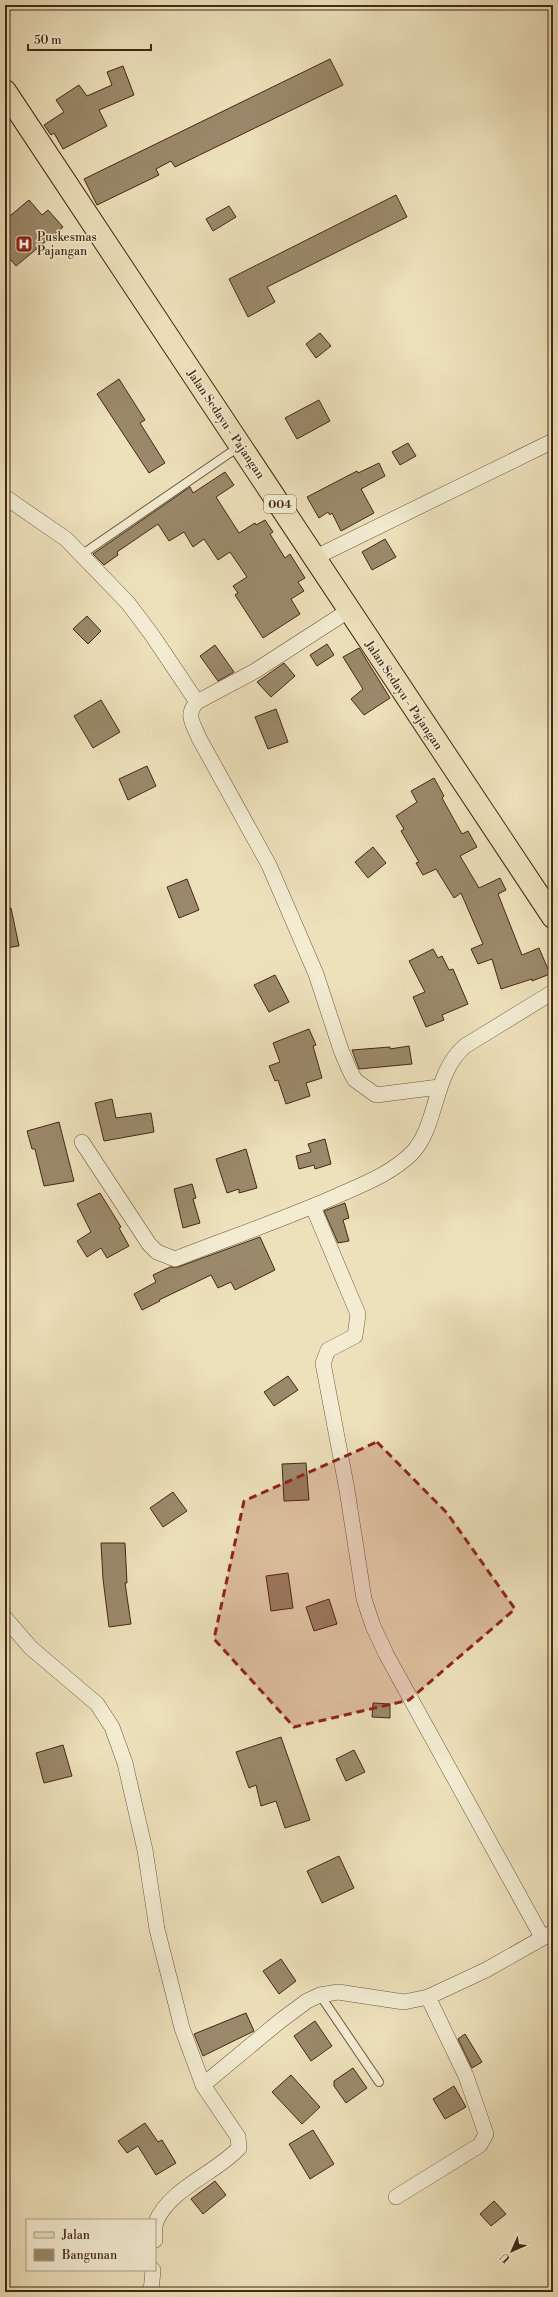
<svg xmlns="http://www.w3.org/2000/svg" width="558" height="2297" font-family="'Libre Bodoni',serif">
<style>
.building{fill:#9b896b;stroke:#432915}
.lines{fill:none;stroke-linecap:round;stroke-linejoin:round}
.lane-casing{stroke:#6e573e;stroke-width:10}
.street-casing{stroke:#6e573e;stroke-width:16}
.primary-casing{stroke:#432915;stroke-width:24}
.lane{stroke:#f3ecd3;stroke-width:8}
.street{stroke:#f3ecd3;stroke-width:15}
.primary{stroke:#ede1bb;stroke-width:22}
.marked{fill:#8f2418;fill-opacity:0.2;stroke:#8f2418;stroke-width:3;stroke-dasharray:8 5;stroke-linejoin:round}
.labels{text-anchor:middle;stroke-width:3;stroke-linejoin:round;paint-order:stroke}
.shield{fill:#f3ecd3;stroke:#78644e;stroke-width:1}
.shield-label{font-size:11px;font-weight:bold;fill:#432915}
.poi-label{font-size:12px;fill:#432915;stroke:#f3ecd3;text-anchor:start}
.street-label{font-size:12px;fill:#432915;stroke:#f3ecd3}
</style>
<rect width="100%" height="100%" fill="#ede1bb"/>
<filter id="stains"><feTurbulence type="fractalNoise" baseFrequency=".005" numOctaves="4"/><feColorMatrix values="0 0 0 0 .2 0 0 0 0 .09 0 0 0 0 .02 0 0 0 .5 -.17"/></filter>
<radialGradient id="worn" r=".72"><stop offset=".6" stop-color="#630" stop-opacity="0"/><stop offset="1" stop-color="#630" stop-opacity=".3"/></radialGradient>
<!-- building -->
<g class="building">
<path d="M330,59L343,85L175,167L171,161L156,169L159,175L97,205L84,179Z"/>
<path d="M123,66L134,95L99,110L107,126L63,149L54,133L51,135L44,125L64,112L56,100L79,85L87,96L112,85L107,72Z"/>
<path d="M396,195L407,217L267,287L275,302L248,317L229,279Z"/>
<path d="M29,200L42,215L48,210L63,227L16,266L11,260L5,265V220Z"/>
<path d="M229,206L236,217L213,231L206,219Z"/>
<path d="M320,333L331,346L316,358L306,344Z"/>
<path d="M119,379L145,420L140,423L165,463L149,473L97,394Z"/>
<path d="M319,400L330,421L297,439L285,418Z"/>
<path d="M408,443L416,456L400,465L392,452Z"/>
<path d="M379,463L385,476L361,489L374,513L341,531L332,513L330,515L328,512L319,518L307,497L357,471L358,473Z"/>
<path d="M225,472L234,485L216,497L239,533L255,523L256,525L265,520L273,532L270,534L285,558L290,554L305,578L298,582L304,591L291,599L300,614L263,638L235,595L238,593L233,586L247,577L230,552L218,560L204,539L193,547L184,532L169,541L158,524L117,552L118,555L104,565L93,554L190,487L193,493Z"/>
<path d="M385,539L396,557L372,570L362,552Z"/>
<path d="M87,616L101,631L88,644L73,629Z"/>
<path d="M327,644L334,655L317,666L310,655Z"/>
<path d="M215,645L234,672L218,681L200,656Z"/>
<path d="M359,648L390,698L364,715L351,699L363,689L343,657Z"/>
<path d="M284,663L295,676L271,697L257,682Z"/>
<path d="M101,700L120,732L93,748L74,716Z"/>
<path d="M276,709L288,742L268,749L255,717Z"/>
<path d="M147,766L156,786L128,800L119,779Z"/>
<path d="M434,778L444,796L442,798L462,834L468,831L477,847L460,856L479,888L500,878L506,890L498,894L522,955L539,948L550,974L532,981V979L501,989L492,959L478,964L471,949L483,944L461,893L454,898L436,869L423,875L416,863L419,862L401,831L404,829L396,816L417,802L411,791Z"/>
<path d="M373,847L386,863L368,878L355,862Z"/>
<path d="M187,879L199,910L179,918L167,887Z"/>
<path d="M11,908L19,946L5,948V909Z"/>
<path d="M433,949L438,958L442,956L449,970L453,969L468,1004L442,1015L444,1020L426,1027L413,997L425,992L409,961Z"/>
<path d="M275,975L289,1002L269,1012L254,985Z"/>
<path d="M309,1029L316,1045L313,1046L322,1078L306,1083L310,1096L286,1104L278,1080L275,1081L269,1066L280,1062L273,1043Z"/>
<path d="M409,1046L412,1064L359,1069L352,1050L390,1047V1049Z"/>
<path d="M112,1099L116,1118L151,1113L154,1132L104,1141L95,1103Z"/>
<path d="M59,1122L74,1181L44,1186L35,1149H32L27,1131Z"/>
<path d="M325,1139L331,1164L315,1169L314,1165L299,1169L296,1156L311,1152L308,1144Z"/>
<path d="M246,1149L257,1188L239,1193V1189L227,1193L216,1159Z"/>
<path d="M192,1184L196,1198L193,1199L200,1223L183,1228L174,1189Z"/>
<path d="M100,1193L121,1227L119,1228L129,1246L107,1258L101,1248L87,1257L77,1241L91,1232L77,1204Z"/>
<path d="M345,1203L349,1218L343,1220L349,1241L338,1243L324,1211Z"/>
<path d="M260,1237L275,1270L235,1290L231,1282L218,1288L211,1275L159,1300L160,1301L142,1310L134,1294L156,1282L153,1275L170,1267H178Z"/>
<path d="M288,1376L298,1390L274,1406L264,1392Z"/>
<path d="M306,1463L309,1500L284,1501L282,1464Z"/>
<path d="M173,1492L187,1511L163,1527L150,1508Z"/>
<path d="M101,1543H125L127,1583H125L131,1624L109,1627L103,1579Z"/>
<path d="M288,1573L293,1608L271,1611L266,1576Z"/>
<path d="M329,1599L337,1624L314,1631L306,1607Z"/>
<path d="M373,1703L390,1704V1718L372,1717Z"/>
<path d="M281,1737L310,1820L285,1828L276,1801L261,1806L256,1785L249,1788L236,1752Z"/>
<path d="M63,1745L72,1776L44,1783L36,1753Z"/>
<path d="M354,1750L365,1772L346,1781L336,1759Z"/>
<path d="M339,1856L354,1888L322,1903L307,1871Z"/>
<path d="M281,1959L296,1981L279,1994L263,1971Z"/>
<path d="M246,2013L254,2031L203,2056L194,2034Z"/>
<path d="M315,2021L332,2046L311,2061L294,2036Z"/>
<path d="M465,2034L482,2062L472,2068L458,2039Z"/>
<path d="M353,2068L367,2088L346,2103L334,2086V2081Z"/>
<path d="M291,2075L320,2107L302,2124L272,2092Z"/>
<path d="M454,2086L466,2107L445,2119L433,2099Z"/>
<path d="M145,2123L158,2142L162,2140L176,2163L156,2175L138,2146L127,2153L118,2141Z"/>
<path d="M313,2130L334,2164L310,2179L289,2144Z"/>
<path d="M215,2181L226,2195L203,2214L191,2199Z"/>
<path d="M494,2201L506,2214L491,2226L480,2214Z"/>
</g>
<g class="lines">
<!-- lane casing -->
<g class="lane-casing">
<g id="lane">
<path d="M81,555L240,446"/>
<path d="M320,1995L379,2082"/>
</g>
</g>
<!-- street casing -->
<g class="street-casing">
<g id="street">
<path d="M5,497L66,539L128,603L152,635L197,702"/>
<path d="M314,558L553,441"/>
<path d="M348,611L255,671L197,702C185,715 193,723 199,738L269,865L316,974L341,1050L350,1071L355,1080L376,1095L439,1087"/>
<path d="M82,1142L149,1244L157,1252L175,1259C229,1238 285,1219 339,1195C364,1184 392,1173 412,1153C438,1126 433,1073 465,1046L553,992"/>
<path d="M313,1207L358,1314L355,1336L328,1350L323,1363L347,1490L364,1599L373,1626L386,1654L542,1937"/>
<path d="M5,1618L31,1648L97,1704L112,1727L125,1763L145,1850L157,1929L182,2028L203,2085L238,2137L239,2148C216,2173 169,2189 156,2222C154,2227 155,2235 155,2240"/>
<path d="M203,2085L280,2021L307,2001L320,1995L338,1992L404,2002L428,1997L486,1970L553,1932"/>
<path d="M396,2197L480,2145L486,2134L466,2076L428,1997"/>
<path d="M151,2292L153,2270"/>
</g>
</g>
<!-- primary casing -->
<g class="primary-casing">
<path id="primary" d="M5,91C189,366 369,642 553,917"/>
</g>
<!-- lane -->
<use href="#lane" class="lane"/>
<!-- street -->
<use href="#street" class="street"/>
<!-- primary -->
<use href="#primary" class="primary"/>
</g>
<!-- marked area -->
<path class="marked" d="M377,1442L447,1513L515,1609L409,1700L294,1727L214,1639L244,1501Z"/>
<!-- icons -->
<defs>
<g id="hospital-square" transform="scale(0.9)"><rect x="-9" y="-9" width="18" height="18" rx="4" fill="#8f2418" stroke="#f3ecd3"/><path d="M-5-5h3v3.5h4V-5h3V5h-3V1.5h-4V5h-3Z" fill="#fff"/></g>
</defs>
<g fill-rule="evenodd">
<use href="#hospital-square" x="24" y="244"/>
</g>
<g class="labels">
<!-- shield labels -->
<rect class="shield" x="264" y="495" width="32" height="18" rx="3"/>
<g class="shield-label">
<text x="280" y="508">004</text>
</g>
<!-- poi labels -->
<g class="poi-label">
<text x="37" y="241">Puskesmas<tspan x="37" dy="14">Pajangan</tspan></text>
</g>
<!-- street labels -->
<g class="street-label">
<text transform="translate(226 424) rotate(56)" y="4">Jalan Sedayu - Pajangan</text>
<text transform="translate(404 695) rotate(56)" y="4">Jalan Sedayu - Pajangan</text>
</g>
</g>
<!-- margin -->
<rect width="558" height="2297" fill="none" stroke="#ede1bb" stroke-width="20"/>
<rect x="6" y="6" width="546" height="2285" fill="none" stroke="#432915" stroke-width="2"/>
<rect x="10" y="10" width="538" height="2277" fill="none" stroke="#432915"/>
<!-- legend -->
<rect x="26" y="2219" width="130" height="52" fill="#f3ecd3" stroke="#ad9e87"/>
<rect x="34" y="2232" width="20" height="6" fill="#ede1bb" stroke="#ad9e87"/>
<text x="62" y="2239" font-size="12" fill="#432915">Jalan</text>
<rect x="34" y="2249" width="20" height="12" fill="#9b896b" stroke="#ad9e87"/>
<text x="62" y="2259" font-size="12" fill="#432915">Bangunan</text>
<!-- north arrow -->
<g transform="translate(512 2251) rotate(225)" stroke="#f3ecd3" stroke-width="3" paint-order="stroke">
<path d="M0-3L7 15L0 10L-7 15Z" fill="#432915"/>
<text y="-6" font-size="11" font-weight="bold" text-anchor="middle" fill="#432915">U</text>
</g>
<!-- scale -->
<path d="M28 44v6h123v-6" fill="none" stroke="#432915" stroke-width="2"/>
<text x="34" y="44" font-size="12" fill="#432915" stroke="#f3ecd3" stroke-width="3" paint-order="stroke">50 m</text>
<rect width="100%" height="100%" filter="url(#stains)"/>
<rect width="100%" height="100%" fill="url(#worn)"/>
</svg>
